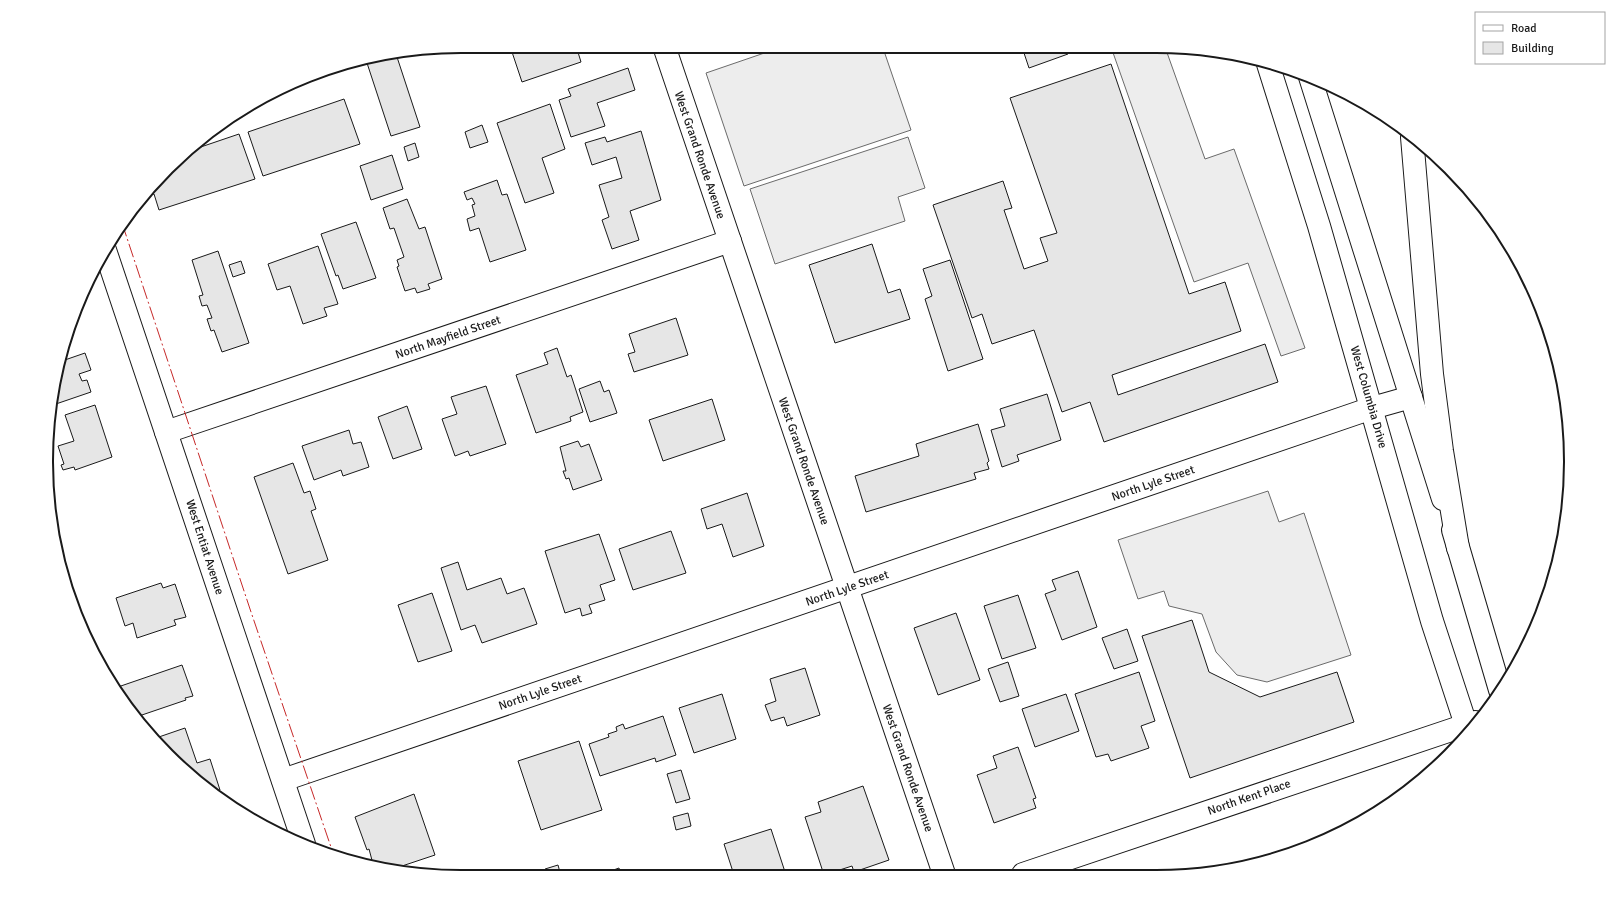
<svg xmlns="http://www.w3.org/2000/svg" width="1617" height="923" font-family="Signika,sans-serif">
<style>
.built{fill:#ededed;stroke:#6a6a6a}
.building{fill:#e6e6e6;stroke:#1a1a1a}
.lines{fill:none;stroke-linecap:round;stroke-linejoin:round}
.minor-casing{stroke:#1a1a1a;stroke-width:24}
.major-casing{stroke:#1a1a1a;stroke-width:24}
.highway-casing{stroke:#1a1a1a;stroke-width:24}
.minor{stroke:#fff;stroke-width:22}
.major{stroke:#fff;stroke-width:22}
.highway{stroke:#fff;stroke-width:22}
.power{stroke:#c62828;stroke-width:1;stroke-dasharray:14 3 2 3;stroke-linecap:butt}
.labels{text-anchor:middle;stroke-width:3;stroke-linejoin:round;paint-order:stroke}
.street-label{font-size:12px;fill:#1a1a1a;stroke:#fff}
.rim{fill:none;stroke:#1a1a1a;stroke-width:2}
</style>
<rect width="100%" height="100%" fill="#fff"/>
<!-- built -->
<g class="built">
<path d="M1111,47H1165L1205,159L1234,149L1305,348L1281,356L1248,263L1194,282Z"/>
<path d="M779,48H883L911,130L744,186L706,73Z"/>
<path d="M908,137L925,188L898,197L905,221L775,264L750,189Z"/>
<path d="M1268,491L1279,522L1304,513L1351,655L1267,682L1237,675L1216,652L1202,614L1169,606L1164,591L1138,599L1118,540Z"/>
</g>
<!-- building -->
<g class="building">
<path d="M1022,47H1066L1068,54L1029,68Z"/>
<path d="M511,49H577L581,62L522,82Z"/>
<path d="M396,54L420,127L391,136L367,63Z"/>
<path d="M1111,64L1189,294L1225,282L1241,331L1112,375L1118,395L1265,344L1278,382L1104,442L1090,402L1062,412L1034,330L992,344L982,314L972,318L933,205L1003,181L1012,208L1004,210L1024,269L1048,261L1040,238L1057,233L1010,98Z"/>
<path d="M628,68L635,90L597,103L605,126L571,137L559,100L571,96L568,89Z"/>
<path d="M344,99L360,144L263,176L248,132Z"/>
<path d="M550,104L565,149L542,158L554,193L525,203L497,123Z"/>
<path d="M482,125L488,142L470,148L465,132Z"/>
<path d="M641,131L661,200L630,211L639,240L612,249L602,220L609,217L599,185L622,178L616,157L592,165L585,143L605,137L607,142Z"/>
<path d="M239,134L255,179L159,210L154,194L150,195L148,191L168,168L186,152Z"/>
<path d="M415,143L419,157L408,161L404,147Z"/>
<path d="M392,155L403,189L371,200L360,166Z"/>
<path d="M497,180L502,195L507,194L526,250L490,262L479,228L470,231L467,219L475,216L472,205L475,204L472,198L467,200L464,192Z"/>
<path d="M407,199L419,229L425,227L442,279L428,284L430,289L417,293L415,288L405,291L397,267L399,266L397,260L404,257L394,228L390,229L383,208Z"/>
<path d="M356,222L376,278L343,289L338,275L336,276L321,234Z"/>
<path d="M872,244L888,293L900,289L910,319L835,343L809,265Z"/>
<path d="M318,246L338,304L324,308L327,316L303,324L290,286L277,290L268,264Z"/>
<path d="M218,251L249,343L222,352L214,330L211,331L207,319L212,318L207,305L202,306L199,296L203,295L192,260Z"/>
<path d="M950,260L983,359L948,371L925,299L932,296L923,269Z"/>
<path d="M241,261L245,273L233,277L229,265Z"/>
<path d="M676,318L688,355L634,372L628,354L635,352L629,334Z"/>
<path d="M557,348L567,377L571,375L583,412L570,417L571,421L536,433L516,375L548,364L544,353Z"/>
<path d="M85,353L91,370L79,374L82,381L87,380L91,392L50,406L59,362Z"/>
<path d="M600,381L604,392L609,390L617,413L590,422L579,389Z"/>
<path d="M486,386L506,444L470,456L468,451L455,456L442,419L457,414L451,397Z"/>
<path d="M1047,394L1061,440L1017,455L1019,461L1002,467L991,430L1005,426L1000,409Z"/>
<path d="M712,399L725,440L663,461L649,420Z"/>
<path d="M95,405L112,457L75,470L74,467L63,470L61,465L64,464L58,446L74,441L65,415Z"/>
<path d="M407,406L422,449L393,459L378,417Z"/>
<path d="M978,424L989,461L987,463L989,469L974,473L976,479L866,512L855,476L919,456L916,444Z"/>
<path d="M349,430L353,444L361,442L369,467L343,476L341,470L314,480L302,446Z"/>
<path d="M578,441L581,447L589,444L602,480L573,490L569,478L566,479L563,471H566L560,447Z"/>
<path d="M293,463L304,493L310,491L316,509L311,511L328,560L288,574L254,477Z"/>
<path d="M747,493L764,546L733,557L722,524L707,529L701,509Z"/>
<path d="M671,531L686,573L633,590L619,549Z"/>
<path d="M599,534L615,580L600,585L605,600L589,605L592,613L582,616L580,608L565,613L545,551Z"/>
<path d="M458,562L467,590L501,578L507,594L524,588L537,624L482,643L475,625L461,630L441,568Z"/>
<path d="M1078,571L1097,627L1062,640L1045,594L1056,590L1052,580Z"/>
<path d="M161,583L163,588L175,584L186,617L174,620L176,625L137,638L133,623L125,626L116,598Z"/>
<path d="M432,593L452,651L418,662L398,605Z"/>
<path d="M1018,595L1036,648L1002,659L984,606Z"/>
<path d="M956,613L980,680L938,695L914,628Z"/>
<path d="M1192,620L1209,672L1260,697L1337,672L1354,722L1190,778L1142,636Z"/>
<path d="M1127,629L1138,661L1114,669L1102,638Z"/>
<path d="M1008,662L1019,696L1000,702L988,669Z"/>
<path d="M182,665L193,696L185,698L186,700L136,717L115,688Z"/>
<path d="M805,668L820,715L787,726L784,717L771,721L765,705L776,701L770,679Z"/>
<path d="M1139,672L1155,721L1141,726L1149,748L1111,761L1108,754L1096,757L1075,694Z"/>
<path d="M722,694L736,739L694,753L679,708Z"/>
<path d="M1066,694L1079,731L1035,747L1022,709Z"/>
<path d="M663,716L676,755L656,762L655,758L600,776L589,744L609,737L608,734L617,731L616,727L623,724L625,729Z"/>
<path d="M185,728L197,763L210,759L220,790L213,792L188,774L153,739Z"/>
<path d="M579,741L602,810L541,830L518,761Z"/>
<path d="M1018,747L1036,798L1033,799L1036,808L994,823L977,775L997,768L993,756Z"/>
<path d="M681,770L690,799L676,803L667,774Z"/>
<path d="M863,786L889,860L854,872L852,866L824,875L805,817L821,812L818,802Z"/>
<path d="M414,794L435,855L396,868L373,864L369,849L367,850L355,817Z"/>
<path d="M688,813L691,826L676,830L673,817Z"/>
<path d="M771,829L786,875H734L724,844Z"/>
<path d="M558,865L561,876H548L545,869Z"/>
<path d="M619,868L621,875L597,876Z"/>
</g>
<g class="lines">
<!-- minor casing -->
<g class="minor-casing">
<g id="minor">
<path d="M665,49L944,874"/>
<path d="M105,250L304,844"/>
<path d="M166,432L730,241"/>
<path d="M283,780L1372,408L1411,397"/>
<path d="M1023,874L1475,722"/>
</g>
</g>
<!-- major casing -->
<g class="major-casing">
<g id="major">
<path d="M1268,64L1319,226L1432,621L1468,731"/>
<path d="M1310,77L1443,499"/>
<path d="M1453,530L1500,690"/>
</g>
</g>
<!-- highway casing -->
<g class="highway-casing">
<path id="highway" d="M1412,137L1432,374L1442,451L1458,548"/>
</g>
<!-- minor -->
<use href="#minor" class="minor"/>
<!-- major -->
<use href="#major" class="major"/>
<!-- highway -->
<use href="#highway" class="highway"/>
<!-- power -->
<path class="power" d="M122,223L250,609L334,856"/>
</g>
<g class="labels">
<!-- street labels -->
<g class="street-label">
<text transform="translate(700 155) rotate(71)" y="4">West Grand Ronde Avenue</text>
<text transform="translate(448 337) rotate(-19)" y="4">North Mayfield Street</text>
<text transform="translate(1369 397) rotate(74)" y="4">West Columbia Drive</text>
<text transform="translate(804 461) rotate(71)" y="4">West Grand Ronde Avenue</text>
<text transform="translate(1153 483) rotate(-19)" y="4">North Lyle Street</text>
<text transform="translate(205 547) rotate(72)" y="4">West Entiat Avenue</text>
<text transform="translate(847 588) rotate(-19)" y="4">North Lyle Street</text>
<text transform="translate(540 692) rotate(-19)" y="4">North Lyle Street</text>
<text transform="translate(908 768) rotate(71)" y="4">West Grand Ronde Avenue</text>
<text transform="translate(1249 797) rotate(-19)" y="4">North Kent Place</text>
</g>
</g>
<!-- crop -->
<path d="M0 0H1617V923H0ZM461 53H1156A408 408 0 0 1 1564 461V462A408 408 0 0 1 1156 870H461A408 408 0 0 1 53 462V461A408 408 0 0 1 461 53Z" fill="#fff" fill-rule="evenodd"/>
<path class="rim" d="M461 53H1156A408 408 0 0 1 1564 461V462A408 408 0 0 1 1156 870H461A408 408 0 0 1 53 462V461A408 408 0 0 1 461 53Z"/>
<!-- legend -->
<rect x="1475" y="12" width="130" height="52" fill="#ffffff" stroke="#a3a3a3"/>
<rect x="1483" y="25" width="20" height="6" fill="#ffffff" stroke="#a3a3a3"/>
<text x="1511" y="32" font-size="12" fill="#1a1a1a">Road</text>
<rect x="1483" y="42" width="20" height="12" fill="#e6e6e6" stroke="#a3a3a3"/>
<text x="1511" y="52" font-size="12" fill="#1a1a1a">Building</text>
</svg>
